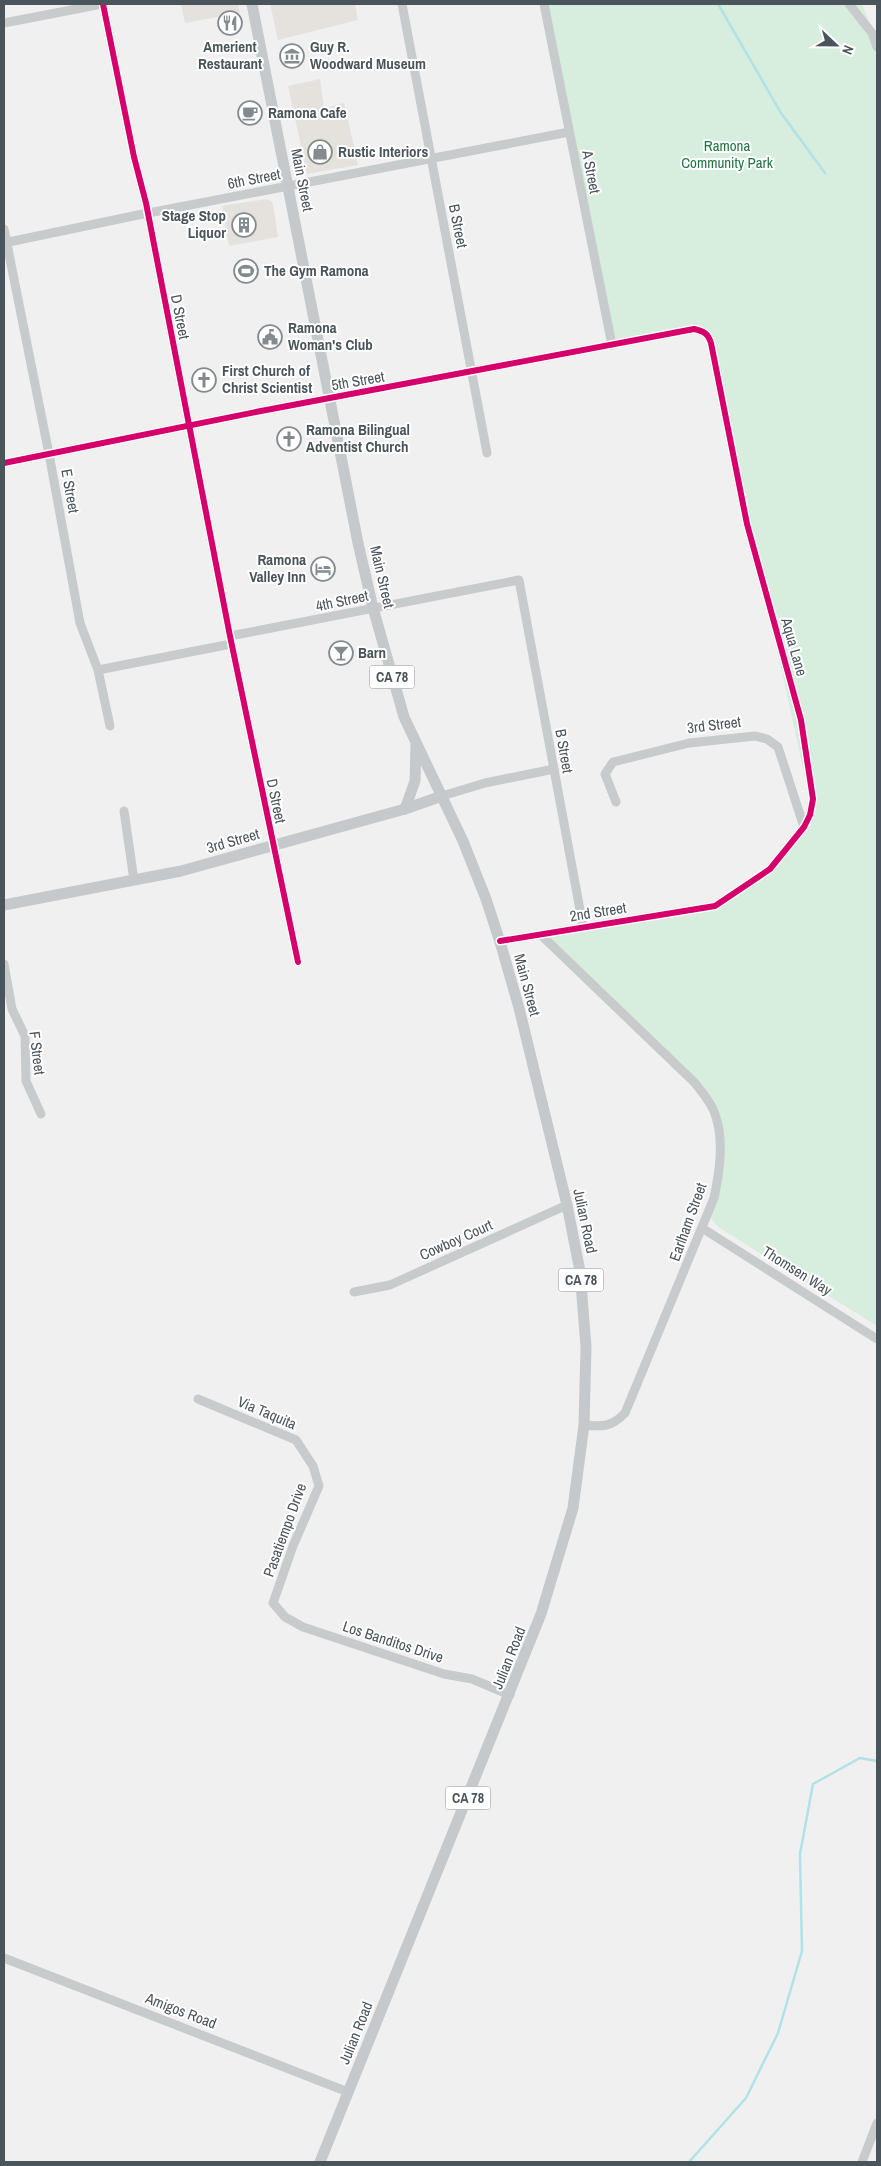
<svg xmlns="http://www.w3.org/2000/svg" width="881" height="2166" font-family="'Archivo Narrow',sans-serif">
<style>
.commercial{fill:#e5e2de}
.green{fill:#d7eddd}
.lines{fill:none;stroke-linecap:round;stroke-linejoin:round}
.stream{stroke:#b0e2e7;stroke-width:2.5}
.minor{stroke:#c8cbcc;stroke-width:9}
.major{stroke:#c6c9cb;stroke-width:11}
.cycleway-casing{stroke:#fff;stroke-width:9}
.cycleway{stroke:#d6006c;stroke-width:6}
.labels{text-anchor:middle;stroke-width:4;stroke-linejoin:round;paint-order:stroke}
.shield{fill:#fff;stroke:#80878c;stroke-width:1}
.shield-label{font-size:14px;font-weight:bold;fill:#49545b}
.poi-label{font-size:15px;font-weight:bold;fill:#49545b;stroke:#fff;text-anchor:start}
.park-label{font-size:15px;fill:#207541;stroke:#fff}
.street-label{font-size:15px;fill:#49545b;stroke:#fff}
</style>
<rect width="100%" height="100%" fill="#f0f0f0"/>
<!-- commercial -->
<g class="commercial">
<path d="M181,4H238L240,13L185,23Z"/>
<path d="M270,4H355L358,20L278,40Z"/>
<path d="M320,79L324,108L344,103L358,165L307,174L288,86Z"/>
<path d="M266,199L271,201L273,204L278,237L229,246L222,206Z"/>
</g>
<!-- green -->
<path class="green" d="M544,4H862L877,41V1326L718,1227L708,1214L718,1183L715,1118L695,1083L535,936L701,909L762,876L806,824L809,796L711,343L701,330L612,344Z"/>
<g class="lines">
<!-- stream -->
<g class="stream">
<path d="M718,4L781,113L825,173"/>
<path d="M689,2162L746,2098L778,2033L802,1951L800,1854L813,1784L860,1758L877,1761"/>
</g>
<!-- minor -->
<g class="minor">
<path d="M103,4L134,157L146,203L230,636L298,962"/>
<path d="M402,4L487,453"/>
<path d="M544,4L612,345"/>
<path d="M849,4L872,33L877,47"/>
<path d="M4,23L102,4"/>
<path d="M4,229L49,454L80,623L98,670L110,726"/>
<path d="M4,243L138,215L569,132"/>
<path d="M4,463L261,411L694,329C703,331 708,333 711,343L747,524L801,720L813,799L810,815L804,827L770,869L715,906L500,941"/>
<path d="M230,636L519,580L583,926"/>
<path d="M98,670L231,644"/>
<path d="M442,796L485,783L554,769"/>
<path d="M616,802L605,774L613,762L689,743L755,736L767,739L778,747L804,827"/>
<path d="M124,811L134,880"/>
<path d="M541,935L695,1083C701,1091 708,1099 713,1109C725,1136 720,1170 714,1198L625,1413C612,1427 602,1427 584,1425"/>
<path d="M4,964L12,1009L25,1036L26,1081L41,1114"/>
<path d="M702,1228L877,1339"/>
<path d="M354,1292L390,1285L567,1205"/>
<path d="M198,1399L296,1440L313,1466L319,1486L293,1546L273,1603L285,1617L303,1627L444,1674L472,1679L510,1695"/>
<path d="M4,1958L348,2092"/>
<path d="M862,2162L877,2123"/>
</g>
<!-- major -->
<g class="major">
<path d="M252,4L358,543L373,608L404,717L463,841L486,899L501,945L519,1008L567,1205L580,1271L586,1347L584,1425L573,1508L541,1614L320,2162"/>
<path d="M405,809L415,781L416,745"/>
<path d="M4,905L181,871L405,809L442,796"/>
</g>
<!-- cycleway casing -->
<g class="cycleway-casing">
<g id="cycleway">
<path d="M103,4L134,157L146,203L230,636L298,962"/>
<path d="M4,463L261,411L694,329C703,331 708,333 711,343L747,524L801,720L813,799L810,815L804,827L770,869L715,906L500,941"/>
</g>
</g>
<!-- cycleway -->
<use href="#cycleway" class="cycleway"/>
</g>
<!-- icons -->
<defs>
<g id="restaurant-ring" transform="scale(1.25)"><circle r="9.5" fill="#fff" stroke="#838b8f" stroke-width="1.5"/><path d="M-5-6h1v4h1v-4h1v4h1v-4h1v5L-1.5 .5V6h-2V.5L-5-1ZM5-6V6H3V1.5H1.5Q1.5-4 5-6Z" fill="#838b8f"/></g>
<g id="museum-ring" transform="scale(1.25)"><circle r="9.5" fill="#fff" stroke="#838b8f" stroke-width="1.5"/><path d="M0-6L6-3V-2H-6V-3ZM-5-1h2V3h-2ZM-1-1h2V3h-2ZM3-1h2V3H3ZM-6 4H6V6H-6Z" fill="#838b8f"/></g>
<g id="cafe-ring" transform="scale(1.25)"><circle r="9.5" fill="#fff" stroke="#838b8f" stroke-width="1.5"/><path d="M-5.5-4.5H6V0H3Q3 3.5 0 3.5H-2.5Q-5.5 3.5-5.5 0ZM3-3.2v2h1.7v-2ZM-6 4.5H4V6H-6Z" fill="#838b8f"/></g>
<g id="shop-ring" transform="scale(1.25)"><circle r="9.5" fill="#fff" stroke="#838b8f" stroke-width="1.5"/><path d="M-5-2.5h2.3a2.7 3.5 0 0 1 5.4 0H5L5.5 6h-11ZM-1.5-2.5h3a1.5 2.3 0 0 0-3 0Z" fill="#838b8f"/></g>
<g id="building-ring" transform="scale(1.25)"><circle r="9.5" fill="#fff" stroke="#838b8f" stroke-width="1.5"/><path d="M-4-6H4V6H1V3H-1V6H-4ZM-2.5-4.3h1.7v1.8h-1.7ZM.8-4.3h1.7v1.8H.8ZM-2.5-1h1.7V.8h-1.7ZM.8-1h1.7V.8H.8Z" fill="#838b8f"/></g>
<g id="stadium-ring" transform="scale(1.25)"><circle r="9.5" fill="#fff" stroke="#838b8f" stroke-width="1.5"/><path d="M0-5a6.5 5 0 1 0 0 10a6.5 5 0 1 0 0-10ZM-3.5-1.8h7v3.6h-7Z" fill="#838b8f"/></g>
<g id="civic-ring" transform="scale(1.25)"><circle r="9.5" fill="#fff" stroke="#838b8f" stroke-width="1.5"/><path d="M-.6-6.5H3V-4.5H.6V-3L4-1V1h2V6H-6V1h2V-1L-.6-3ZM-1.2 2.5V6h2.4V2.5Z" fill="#838b8f"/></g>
<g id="church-ring" transform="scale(1.25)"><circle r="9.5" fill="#fff" stroke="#838b8f" stroke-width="1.5"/><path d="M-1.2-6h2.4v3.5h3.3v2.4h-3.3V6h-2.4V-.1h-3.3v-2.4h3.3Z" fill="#838b8f"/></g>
<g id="hotel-ring" transform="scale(1.25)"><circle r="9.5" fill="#fff" stroke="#838b8f" stroke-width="1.5"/><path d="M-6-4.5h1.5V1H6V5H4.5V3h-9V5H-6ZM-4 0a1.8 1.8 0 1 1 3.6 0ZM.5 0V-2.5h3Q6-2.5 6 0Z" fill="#838b8f"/></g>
<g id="bar-ring" transform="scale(1.25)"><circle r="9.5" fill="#fff" stroke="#838b8f" stroke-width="1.5"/><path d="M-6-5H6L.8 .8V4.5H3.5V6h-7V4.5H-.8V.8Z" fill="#838b8f"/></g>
</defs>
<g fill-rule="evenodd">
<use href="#restaurant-ring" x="230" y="23"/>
<use href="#museum-ring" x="292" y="56"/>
<use href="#cafe-ring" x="250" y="113"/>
<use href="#shop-ring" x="320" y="152"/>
<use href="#building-ring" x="244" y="225"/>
<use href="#stadium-ring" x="246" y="271"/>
<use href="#civic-ring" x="270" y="337"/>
<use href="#church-ring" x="204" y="380"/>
<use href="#church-ring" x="289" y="439"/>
<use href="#hotel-ring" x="323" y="569"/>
<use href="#bar-ring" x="341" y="653"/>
</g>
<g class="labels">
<!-- shield labels -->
<g class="shield">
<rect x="369.5" y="665.5" width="45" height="23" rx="4"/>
<rect x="558.5" y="1268.5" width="45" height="23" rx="4"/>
<rect x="445.5" y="1786.5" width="45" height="23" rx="4"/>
</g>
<g class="shield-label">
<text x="392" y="682">CA 78</text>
<text x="581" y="1285">CA 78</text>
<text x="468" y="1803">CA 78</text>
</g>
<!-- poi labels -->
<g class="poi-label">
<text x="230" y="52" text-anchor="middle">Amerient<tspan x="230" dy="17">Restaurant</tspan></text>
<text x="310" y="52">Guy R.<tspan x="310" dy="17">Woodward Museum</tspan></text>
<text x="268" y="118">Ramona Cafe</text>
<text x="338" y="157">Rustic Interiors</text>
<text x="226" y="221" text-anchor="end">Stage Stop<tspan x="226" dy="17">Liquor</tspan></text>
<text x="264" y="276">The Gym Ramona</text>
<text x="288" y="333">Ramona<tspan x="288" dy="17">Woman's Club</tspan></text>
<text x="222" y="376">First Church of<tspan x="222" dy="17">Christ Scientist</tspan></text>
<text x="306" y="435">Ramona Bilingual<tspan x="306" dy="17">Adventist Church</tspan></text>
<text x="306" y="565" text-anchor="end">Ramona<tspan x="306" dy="17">Valley Inn</tspan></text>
<text x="358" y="658">Barn</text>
</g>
<!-- park labels -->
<g class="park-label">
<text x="727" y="151">Ramona<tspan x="727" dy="17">Community Park</tspan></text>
</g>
<!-- street labels -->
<g class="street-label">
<text transform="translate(591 172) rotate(79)" y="5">A Street</text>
<text transform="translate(254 179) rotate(-11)" y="5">6th Street</text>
<text transform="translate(302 180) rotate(79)" y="5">Main Street</text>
<text transform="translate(458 226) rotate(79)" y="5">B Street</text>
<text transform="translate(180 317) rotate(79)" y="5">D Street</text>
<text transform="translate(358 381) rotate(-10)" y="5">5th Street</text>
<text transform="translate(70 491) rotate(80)" y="5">E Street</text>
<text transform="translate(382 577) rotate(77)" y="5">Main Street</text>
<text transform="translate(342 601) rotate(-12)" y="5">4th Street</text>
<text transform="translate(794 647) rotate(74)" y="5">Aqua Lane</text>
<text transform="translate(714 725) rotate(-7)" y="5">3rd Street</text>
<text transform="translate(564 751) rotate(80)" y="5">B Street</text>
<text transform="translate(276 801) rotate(78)" y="5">D Street</text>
<text transform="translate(233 841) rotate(-16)" y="5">3rd Street</text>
<text transform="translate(598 912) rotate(-9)" y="5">2nd Street</text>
<text transform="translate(527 985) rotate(75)" y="5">Main Street</text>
<text transform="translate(37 1053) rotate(83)" y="5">F Street</text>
<text transform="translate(585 1221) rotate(78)" y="5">Julian Road</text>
<text transform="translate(688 1222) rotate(-70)" y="5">Earlham Street</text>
<text transform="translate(456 1240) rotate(-24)" y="5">Cowboy Court</text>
<text transform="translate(797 1271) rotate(32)" y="5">Thomsen Way</text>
<text transform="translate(267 1413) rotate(23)" y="5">Via Taquita</text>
<text transform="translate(285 1530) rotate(-70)" y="5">Pasatiempo Drive</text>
<text transform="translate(393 1642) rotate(18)" y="5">Los Banditos Drive</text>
<text transform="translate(509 1658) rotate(-68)" y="5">Julian Road</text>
<text transform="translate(181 2011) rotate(21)" y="5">Amigos Road</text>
<text transform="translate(356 2033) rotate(-68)" y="5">Julian Road</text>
</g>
</g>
<!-- border -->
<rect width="881" height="2166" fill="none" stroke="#49545b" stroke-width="10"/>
<!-- north arrow -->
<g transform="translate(836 45) rotate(112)" stroke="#ffffff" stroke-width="4" paint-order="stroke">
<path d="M0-4L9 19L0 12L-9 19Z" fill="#49545b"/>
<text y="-8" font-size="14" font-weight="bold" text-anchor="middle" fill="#49545b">N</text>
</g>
</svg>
